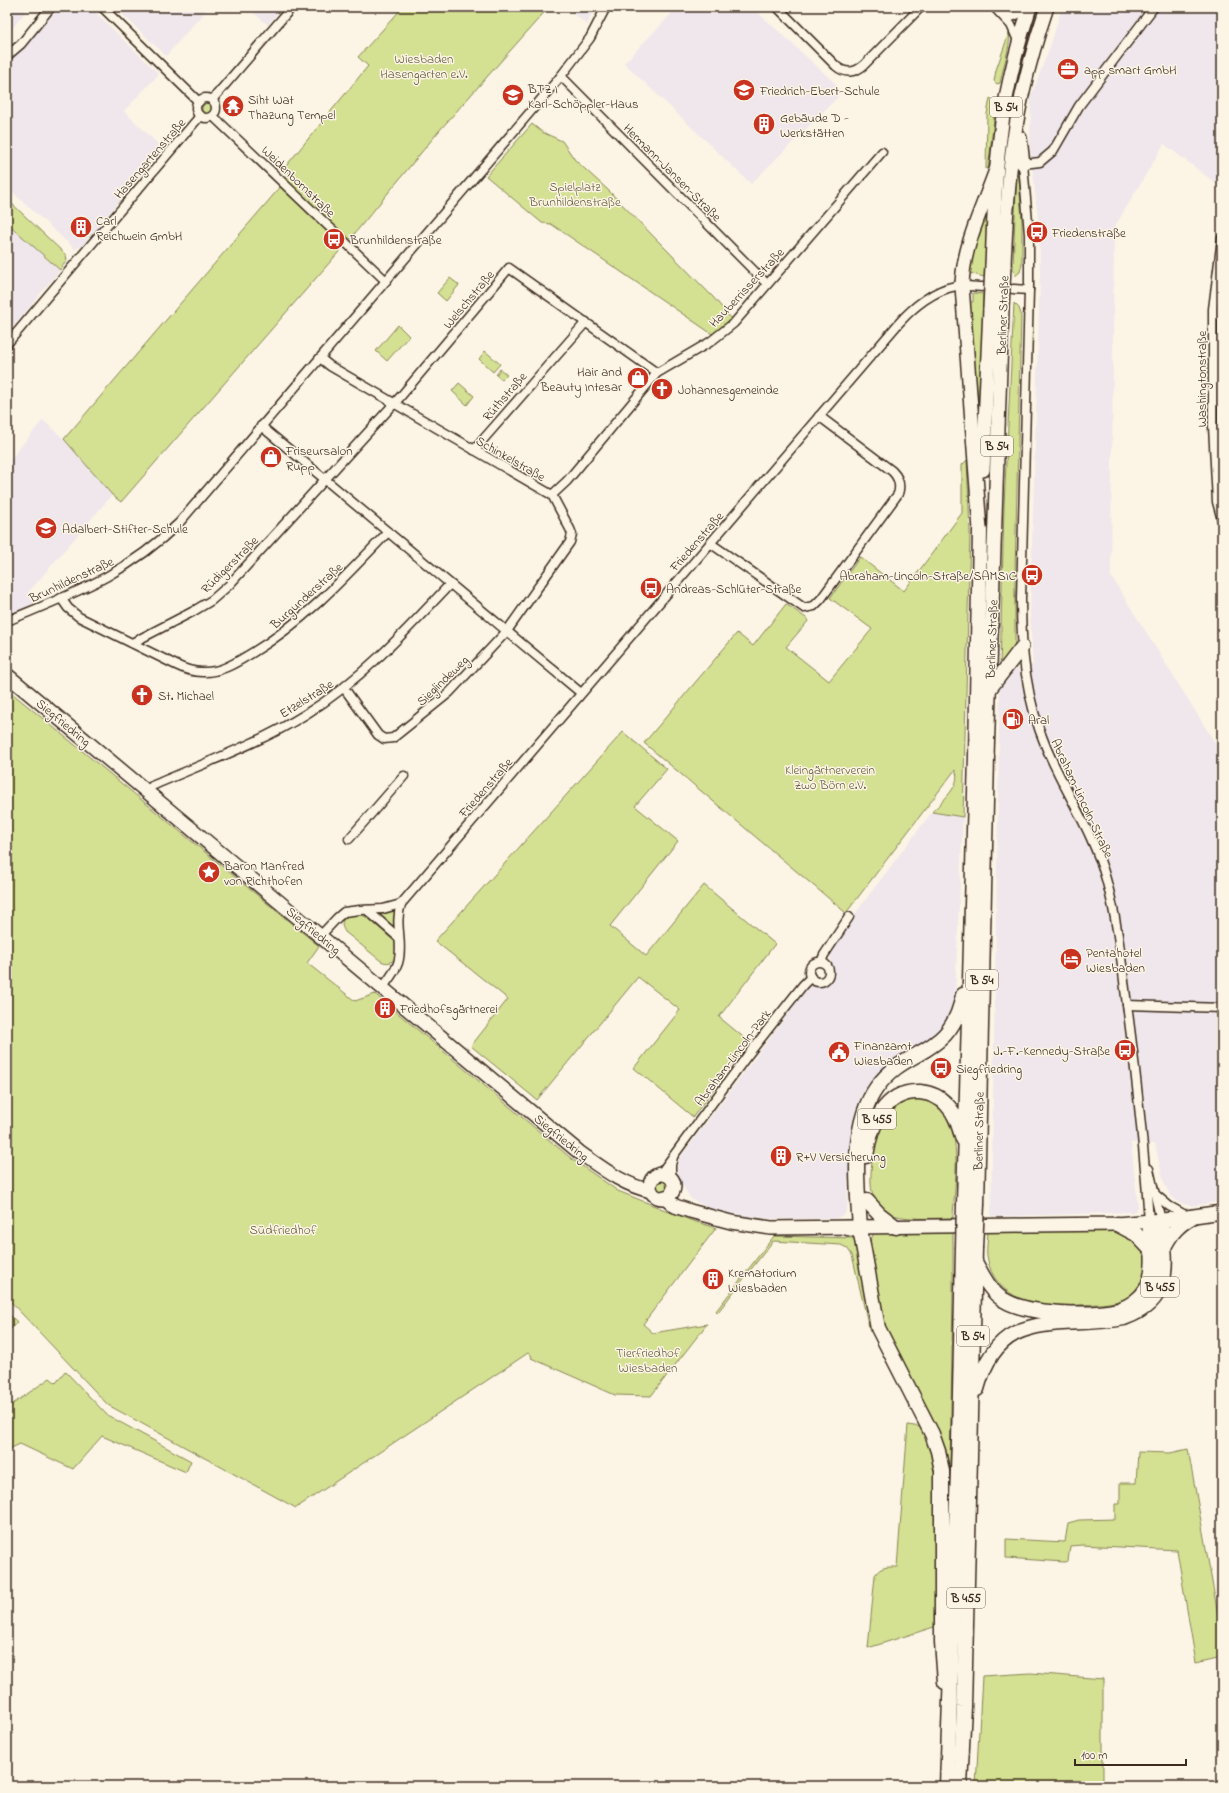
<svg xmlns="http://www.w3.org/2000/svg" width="1229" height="1793" font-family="'Indie Flower',sans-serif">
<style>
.built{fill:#efe7eb}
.green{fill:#d4e092;stroke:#888558}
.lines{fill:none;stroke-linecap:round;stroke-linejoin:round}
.minor-casing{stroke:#3b2a1e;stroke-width:11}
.primary-casing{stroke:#3b2a1e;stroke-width:16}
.trunk-casing{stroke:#3b2a1e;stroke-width:17}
.minor{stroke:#fcf5e5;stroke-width:8}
.primary{stroke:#fcf5e5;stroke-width:13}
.trunk{stroke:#fcf5e5;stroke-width:14}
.primary-bridge-casing{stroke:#3b2a1e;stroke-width:16;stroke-linecap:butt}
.trunk-bridge-casing{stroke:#3b2a1e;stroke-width:17;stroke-linecap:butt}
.primary-bridge{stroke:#fcf5e5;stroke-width:13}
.trunk-bridge{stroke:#fcf5e5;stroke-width:14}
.labels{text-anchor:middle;stroke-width:3;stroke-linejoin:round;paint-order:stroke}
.shield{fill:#fcf5e5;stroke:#75675a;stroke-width:1}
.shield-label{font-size:12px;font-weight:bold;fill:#3b2a1e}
.park-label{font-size:13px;fill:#61583b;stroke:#fcf5e5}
.poi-label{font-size:13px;fill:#3b2a1e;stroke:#fcf5e5;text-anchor:start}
.street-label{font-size:13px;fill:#3b2a1e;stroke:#fcf5e5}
</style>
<rect width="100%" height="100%" fill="#fcf5e5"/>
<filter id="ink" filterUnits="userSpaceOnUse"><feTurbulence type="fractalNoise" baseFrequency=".025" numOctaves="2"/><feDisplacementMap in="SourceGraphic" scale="8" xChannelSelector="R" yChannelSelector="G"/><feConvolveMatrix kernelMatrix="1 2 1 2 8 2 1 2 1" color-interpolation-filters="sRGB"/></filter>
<g filter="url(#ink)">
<!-- built -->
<g class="built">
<path d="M7,7H29L7,35Z"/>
<path d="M57,7H90L159,74L124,111L163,149L82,246L75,249L9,189L7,191V62L19,53Z"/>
<path d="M115,7H209L166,56Z"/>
<path d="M247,7H283L268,25Z"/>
<path d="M566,7H595L587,25Z"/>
<path d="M678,7H752L835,83L838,97L751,184L624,63Z"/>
<path d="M1062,7H1222V188L1164,144L1114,228L1111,576L1222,754V1201L1192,1206L1179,1203L1170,1195L1164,1183L1155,1144L1131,1143L1138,1207L1134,1212L991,1217L1000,683L1013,671L1033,665L1030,616L1040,274L1039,229L1030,146L1031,96L1051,44Z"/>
<path d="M7,223L60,270L7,334Z"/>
<path d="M43,420L64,439L112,495L27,594L37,602L7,615V463Z"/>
<path d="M932,812L963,817L955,995L951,1012L945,1024L928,1040L884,1068L875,1077L861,1096L854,1116L851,1139L847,1208L845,1214L837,1218L777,1219L745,1216L711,1209L691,1199L681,1183L677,1169L679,1159L805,991L810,987L822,985L831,981L834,972L830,955L859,908Z"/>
</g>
<!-- green -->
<g class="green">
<path d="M403,7H549L439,131L351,238L121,502L112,495L64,439L288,178L286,175L290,171L286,166L368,66L358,57Z"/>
<path d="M1036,7H1038C1025,48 1015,91 1009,134C1003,179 1002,225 999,271C999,244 998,216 1000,189C1005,127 1017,66 1036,7Z"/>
<path d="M1009,33C1012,41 1002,71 1000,83L997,84L994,81L996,70Z"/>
<path d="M990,98L996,102L988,169H986L987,114Z"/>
<circle cx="208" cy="109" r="6"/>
<path d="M532,124L542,132L562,141L575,160L608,190L713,297L731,318L715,336L551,224L542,223L486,176Z"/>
<path d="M1017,166H1018L1022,221V263L1020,272L1015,276L1013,266Z"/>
<path d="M990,193L984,277L966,272Z"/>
<path d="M7,199L66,255L67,260L60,270L7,223Z"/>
<path d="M450,278L459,285L446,301L437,293Z"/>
<path d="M973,293L983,294L980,454L966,302H973Z"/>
<path d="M1014,303L1019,308L1021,314L1015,572V641L1014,648L1000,671L1004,506Z"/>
<path d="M398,325L409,336L387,361L376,351Z"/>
<path d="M485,351L500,364L493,372L479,359Z"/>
<path d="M500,369L507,375L502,380L496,375Z"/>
<path d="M459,383L474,396L467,405L452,391Z"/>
<path d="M967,460L970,532L963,817L932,812C941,802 963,785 955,770L846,913L644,743L737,633L753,646L786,604L809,620L786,647L829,681L872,629L830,598L860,557L904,591L962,513V465Z"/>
<path d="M7,689L319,946L307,963L355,1001L375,994L572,1159L618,1191L690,1220L716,1228L643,1324L653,1333L707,1324L651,1396L615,1395L531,1358L532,1356L528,1353L296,1508L108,1405L7,1298Z"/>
<path d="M623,732L667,769L635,806L678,841L610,926L646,956L704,885L775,944L719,1017L748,1041L693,1117L634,1068L680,1010L638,977L537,1100L471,1046L508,999L435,941Z"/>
<path d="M396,910L394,917L393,928L380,915Z"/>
<path d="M358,913L368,918L395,942L396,958C391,963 387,964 381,961L345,932C337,919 347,916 358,913Z"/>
<path d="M917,1097C922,1098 930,1099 934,1102C966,1124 954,1185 953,1218C935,1218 901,1221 886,1212C880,1208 874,1199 872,1192C868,1174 875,1130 886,1115C893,1104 905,1101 917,1097Z"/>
<circle cx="662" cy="1186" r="7"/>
<path d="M988,1229C1016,1229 1045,1229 1073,1230C1086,1230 1100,1228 1113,1230C1143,1234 1157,1264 1137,1288C1134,1292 1130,1296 1126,1298C1112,1305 1094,1304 1078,1305C1040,1307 994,1302 987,1256C986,1248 988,1238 988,1229Z"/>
<path d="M953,1230V1293L950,1470L945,1468L883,1327L870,1266V1241L874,1233Z"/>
<path d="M774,1236L856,1238L872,1328L870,1332L852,1255L847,1248L841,1245L773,1241L718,1312L716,1311Z"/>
<path d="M7,1312L17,1322L7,1333Z"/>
<path d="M65,1371L107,1415L191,1461L186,1472L102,1436L73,1469L20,1444L7,1450V1408L50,1378L56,1383Z"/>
<path d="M908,1425L927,1428L939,1467L937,1626L868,1648L875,1575C881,1566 887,1567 897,1567Z"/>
<path d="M1188,1449L1222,1637V1657L1196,1663L1177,1550L1082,1545L1070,1546L1068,1561L1064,1562L1006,1558V1539L1065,1542L1068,1523L1079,1520L1115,1519V1504H1120V1483H1136L1138,1452L1170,1453Z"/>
<path d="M1031,1673L1103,1679V1786H976L982,1676Z"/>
</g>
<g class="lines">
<!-- minor casing -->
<g class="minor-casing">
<g id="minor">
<path d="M102,7L199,102"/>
<path d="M777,7L836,66C845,74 855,73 864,65L921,7"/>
<path d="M994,7L1011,25L1019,43"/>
<path d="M1003,15L1012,17L1029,9"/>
<path d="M7,56L21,44L51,7"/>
<path d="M561,76L767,284"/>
<circle cx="206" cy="108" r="10"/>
<path d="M212,100L292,7"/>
<path d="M213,116L386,281"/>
<path d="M1222,238L1213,309V426L1217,502L1222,520"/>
<path d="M1013,289L1029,290"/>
<path d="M7,344L200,116"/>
<path d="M320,358L330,366L552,495L570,529L572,534L570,542L507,631L449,693L393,738L384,739L378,735L344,688"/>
<path d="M261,426L581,693"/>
<path d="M474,450L586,322"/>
<path d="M552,495L567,481L657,373L710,342L734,323L882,152"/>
<path d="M710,543L804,608L814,606L821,599L898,494C901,485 899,478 892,471L819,416"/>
<path d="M61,598L68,608L79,617L176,665C184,669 193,672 202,672C221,673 237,662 252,653C305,621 346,576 388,532"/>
<path d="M7,621C74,593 126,575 179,523L561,76L590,38L606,7"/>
<path d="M132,643L192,612L212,600L229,585L401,396L509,268L657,373"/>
<path d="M147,791L152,786C202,764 260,743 306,714C361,680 406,631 450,584"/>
<path d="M349,839L404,776"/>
<path d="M367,910L398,937"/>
<path d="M321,935L337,918L344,912L360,910L383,909L401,904"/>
<path d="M821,962L824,955L849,917"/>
<circle cx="819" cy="972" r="10"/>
<path d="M383,987C389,979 395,972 398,963C404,944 394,925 401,904L899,323C913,307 934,290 956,286C965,285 975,287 984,287"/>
<path d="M1127,1005L1222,1008"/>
<path d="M1149,1169L1161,1221"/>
<path d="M660,1174L747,1056L803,985L811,977"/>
<path d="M671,1178V1165L673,1157"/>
<path d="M1156,1195L1169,1206L1187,1216"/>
<path d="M1149,1222C1144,1147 1136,1072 1126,997C1121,957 1117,918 1106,879C1093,832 1065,792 1046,747C1026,700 1021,650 1021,599L1029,290V234L1023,164L1040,162L1053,151L1079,106L1154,7"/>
</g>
</g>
<!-- primary casing -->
<g class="primary-casing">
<g id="primary">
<path d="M1020,138L1023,164"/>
<path d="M992,266C994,223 994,180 1000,138C1005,94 1016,49 1030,7"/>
<path d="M1004,266C1005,235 1007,203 1010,171C1015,116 1029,60 1047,7"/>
<path d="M983,470L990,308"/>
<path d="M980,530L962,286C963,245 983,207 996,170"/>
<path d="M7,675L579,1152C602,1168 623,1185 651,1191"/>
<path d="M989,690L1022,647"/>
<path d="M987,756L1002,309"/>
<circle cx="662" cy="1186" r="12"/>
<path d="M665,1197L675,1206L690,1211L731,1222L771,1228L1117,1224L1173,1219L1222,1212"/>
</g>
</g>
<!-- trunk casing -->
<g class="trunk-casing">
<g id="trunk">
<path d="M866,1156C870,1127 884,1090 920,1092C930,1093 940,1097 947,1105C956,1114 959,1127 963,1139"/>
<path d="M867,1201L879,1214L896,1227"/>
<path d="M964,1204L976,756L980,530"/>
<path d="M977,1204L987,756"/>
<path d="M1117,1224L1136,1234L1151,1250"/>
<path d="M860,1227C857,1185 850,1124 877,1087C906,1046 951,1058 963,995"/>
<path d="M847,1228L857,1230L861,1234L878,1328L932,1434L938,1451L942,1471V1642L945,1682"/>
<path d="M1164,1247C1171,1233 1178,1225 1192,1217"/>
<path d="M975,1262C983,1276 990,1292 1004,1300C1028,1315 1091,1316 1118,1310C1130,1307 1141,1298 1147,1288C1157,1268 1151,1243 1149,1222"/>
<path d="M977,1389C999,1305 1059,1330 1124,1318C1174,1300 1166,1263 1161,1221"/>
<path d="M947,1786L959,1441L963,1248"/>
<path d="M960,1786L964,1707L975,1248"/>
</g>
</g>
<!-- minor -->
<use href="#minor" class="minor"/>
<!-- primary -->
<use href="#primary" class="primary"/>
<!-- trunk -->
<use href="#trunk" class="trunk"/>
<!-- primary-bridge casing -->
<g class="primary-bridge-casing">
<g id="primary-bridge">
<path d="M990,308L992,266"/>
<path d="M1002,309L1004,266"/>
</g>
</g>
<!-- trunk-bridge casing -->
<g class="trunk-bridge-casing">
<g id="trunk-bridge">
<path d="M963,1248L964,1204"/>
<path d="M975,1248L977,1204"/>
</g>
</g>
<!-- primary-bridge -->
<use href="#primary-bridge" class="primary-bridge"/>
<!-- trunk-bridge -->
<use href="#trunk-bridge" class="trunk-bridge"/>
</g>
</g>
<!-- icons -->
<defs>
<g id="office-disc" transform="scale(1.15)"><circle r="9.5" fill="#c8321e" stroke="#fcf5e5"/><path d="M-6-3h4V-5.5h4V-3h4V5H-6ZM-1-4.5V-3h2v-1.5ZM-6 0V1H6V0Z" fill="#fff"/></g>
<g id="school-disc" transform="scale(1.15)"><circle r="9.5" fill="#c8321e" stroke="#fcf5e5"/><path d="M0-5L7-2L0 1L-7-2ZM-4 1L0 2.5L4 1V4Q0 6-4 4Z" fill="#fff"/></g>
<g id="temple-disc" transform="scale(1.15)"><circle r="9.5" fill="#c8321e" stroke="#fcf5e5"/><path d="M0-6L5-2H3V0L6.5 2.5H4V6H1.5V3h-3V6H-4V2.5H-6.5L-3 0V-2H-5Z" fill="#fff"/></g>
<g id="building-disc" transform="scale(1.15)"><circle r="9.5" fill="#c8321e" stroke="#fcf5e5"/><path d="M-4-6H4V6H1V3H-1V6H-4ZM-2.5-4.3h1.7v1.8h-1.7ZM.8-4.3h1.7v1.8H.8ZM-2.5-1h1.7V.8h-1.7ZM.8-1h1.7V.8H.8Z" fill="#fff"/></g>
<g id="bus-disc" transform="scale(1.15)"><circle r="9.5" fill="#c8321e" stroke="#fcf5e5"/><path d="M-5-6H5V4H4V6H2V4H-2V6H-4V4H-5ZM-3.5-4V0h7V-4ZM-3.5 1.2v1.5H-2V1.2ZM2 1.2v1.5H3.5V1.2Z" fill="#fff"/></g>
<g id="shop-disc" transform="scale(1.15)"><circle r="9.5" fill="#c8321e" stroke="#fcf5e5"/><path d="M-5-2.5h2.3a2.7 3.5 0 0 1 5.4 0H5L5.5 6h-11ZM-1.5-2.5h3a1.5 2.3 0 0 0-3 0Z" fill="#fff"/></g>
<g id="church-disc" transform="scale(1.15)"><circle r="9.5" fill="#c8321e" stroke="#fcf5e5"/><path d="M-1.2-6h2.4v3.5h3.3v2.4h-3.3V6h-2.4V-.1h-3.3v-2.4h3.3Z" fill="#fff"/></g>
<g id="fuel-disc" transform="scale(1.15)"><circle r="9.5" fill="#c8321e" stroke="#fcf5e5"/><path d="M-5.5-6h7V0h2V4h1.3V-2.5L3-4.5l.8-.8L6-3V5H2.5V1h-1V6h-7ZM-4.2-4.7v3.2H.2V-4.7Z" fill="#fff"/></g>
<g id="sight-disc" transform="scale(1.15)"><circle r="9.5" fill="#c8321e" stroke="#fcf5e5"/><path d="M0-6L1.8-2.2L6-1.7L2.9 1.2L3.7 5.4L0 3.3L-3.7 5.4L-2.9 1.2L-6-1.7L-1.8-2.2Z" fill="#fff"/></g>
<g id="hotel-disc" transform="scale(1.15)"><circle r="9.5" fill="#c8321e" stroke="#fcf5e5"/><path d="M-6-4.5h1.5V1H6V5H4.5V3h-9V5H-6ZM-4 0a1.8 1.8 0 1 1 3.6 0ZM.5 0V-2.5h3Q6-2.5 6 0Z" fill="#fff"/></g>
<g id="civic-disc" transform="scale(1.15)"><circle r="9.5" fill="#c8321e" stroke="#fcf5e5"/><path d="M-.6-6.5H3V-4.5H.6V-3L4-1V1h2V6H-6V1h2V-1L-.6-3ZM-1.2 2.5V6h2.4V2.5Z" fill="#fff"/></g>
</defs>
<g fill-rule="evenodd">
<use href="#office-disc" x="1068" y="69"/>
<use href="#school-disc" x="744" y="90"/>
<use href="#school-disc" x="513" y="95"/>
<use href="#temple-disc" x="233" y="106"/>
<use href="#building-disc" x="764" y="124"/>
<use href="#building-disc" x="81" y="227"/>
<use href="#bus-disc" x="1037" y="232"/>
<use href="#bus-disc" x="334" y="239"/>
<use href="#shop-disc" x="638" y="378"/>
<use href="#church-disc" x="662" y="389"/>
<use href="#shop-disc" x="271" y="457"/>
<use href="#school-disc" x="46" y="528"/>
<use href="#bus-disc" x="1032" y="575"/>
<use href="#bus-disc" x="651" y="588"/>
<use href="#church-disc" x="142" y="695"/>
<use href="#fuel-disc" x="1013" y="719"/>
<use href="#sight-disc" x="209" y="872"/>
<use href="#hotel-disc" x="1071" y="959"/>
<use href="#building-disc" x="385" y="1008"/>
<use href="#bus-disc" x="1125" y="1050"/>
<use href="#civic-disc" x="839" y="1052"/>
<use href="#bus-disc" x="941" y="1068"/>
<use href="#building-disc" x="781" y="1156"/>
<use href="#building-disc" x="713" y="1279"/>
</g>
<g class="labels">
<!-- shield labels -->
<g class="shield">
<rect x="990" y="97" width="32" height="20" rx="3"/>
<rect x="981" y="436" width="32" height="20" rx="3"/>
<rect x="966" y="970" width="32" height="20" rx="3"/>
<rect x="858" y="1109" width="38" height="20" rx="3"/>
<rect x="1141" y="1277" width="38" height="20" rx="3"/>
<rect x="957" y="1326" width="32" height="20" rx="3"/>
<rect x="947" y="1588" width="38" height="20" rx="3"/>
</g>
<g class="shield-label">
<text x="1006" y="111">B 54</text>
<text x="997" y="450">B 54</text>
<text x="982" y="984">B 54</text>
<text x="877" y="1123">B 455</text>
<text x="1160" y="1291">B 455</text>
<text x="973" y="1340">B 54</text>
<text x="966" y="1602">B 455</text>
</g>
<!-- park labels -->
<g class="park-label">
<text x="424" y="63">Wiesbaden<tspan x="424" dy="15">Hasengarten e.V.</tspan></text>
<text x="575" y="191">Spielplatz<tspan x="575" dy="15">Brunhildenstraße</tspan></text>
<text x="830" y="774">Kleingärtnerverein<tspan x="830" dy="15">Zwo Börn e.V.</tspan></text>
<text x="283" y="1234">Südfriedhof</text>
<text x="648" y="1357">Tierfriedhof<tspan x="648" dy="15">Wiesbaden</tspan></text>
</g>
<!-- poi labels -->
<g class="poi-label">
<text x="1084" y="74">app smart GmbH</text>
<text x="528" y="93">BTZ I<tspan x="528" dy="15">Karl-Schöppler-Haus</tspan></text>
<text x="760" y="95">Friedrich-Ebert-Schule</text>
<text x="248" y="104">Siht Wat<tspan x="248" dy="15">Thazung Tempel</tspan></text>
<text x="780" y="122">Gebäude D -<tspan x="780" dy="15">Werkstätten</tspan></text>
<text x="96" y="225">Carl<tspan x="96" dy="15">Reichwein GmbH</tspan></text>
<text x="1052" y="237">Friedenstraße</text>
<text x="350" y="244">Brunhildenstraße</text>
<text x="622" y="376" text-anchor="end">Hair and<tspan x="622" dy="15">Beauty Intesar</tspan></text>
<text x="678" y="394">Johannesgemeinde</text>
<text x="286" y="455">Friseursalon<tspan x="286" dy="15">Rupp</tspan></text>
<text x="62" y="533">Adalbert-Stifter-Schule</text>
<text x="1016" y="580" text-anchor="end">Abraham-Lincoln-Straße/SAMSIC</text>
<text x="666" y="593">Andreas-Schlüter-Straße</text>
<text x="158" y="700">St. Michael</text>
<text x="1028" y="724">Aral</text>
<text x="224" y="870">Baron Manfred<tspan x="224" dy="15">von Richthofen</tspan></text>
<text x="1086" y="957">Pentahotel<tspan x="1086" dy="15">Wiesbaden</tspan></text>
<text x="400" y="1013">Friedhofsgärtnerei</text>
<text x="854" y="1050">Finanzamt<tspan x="854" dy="15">Wiesbaden</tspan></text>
<text x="1110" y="1055" text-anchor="end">J.-F.-Kennedy-Straße</text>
<text x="956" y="1073">Siegfriedring</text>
<text x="796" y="1161">R+V Versicherung</text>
<text x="728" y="1277">Krematorium<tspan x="728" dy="15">Wiesbaden</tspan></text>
</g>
<!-- street labels -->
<g class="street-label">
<text transform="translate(149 158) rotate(-49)" y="5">Hasengartenstraße</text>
<text transform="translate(673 172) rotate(45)" y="5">Hermann-Jansen-Straße</text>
<text transform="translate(299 181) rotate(44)" y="5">Weidenbornstraße</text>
<text transform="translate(746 287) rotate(-47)" y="5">Hauberrisserstraße</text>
<text transform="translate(468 299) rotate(-50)" y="5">Welschstraße</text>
<text transform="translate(1002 315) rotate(-88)" y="5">Berliner Straße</text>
<text transform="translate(1201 379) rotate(-90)" y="5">Washingtonstraße</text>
<text transform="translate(504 396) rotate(-49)" y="5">Rüthstraße</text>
<text transform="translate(511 458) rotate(30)" y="5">Schinkelstraße</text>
<text transform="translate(696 541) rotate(-49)" y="5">Friedenstraße</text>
<text transform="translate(229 564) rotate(-45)" y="5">Rüdigerstraße</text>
<text transform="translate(71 579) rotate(-25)" y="5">Brunhildenstraße</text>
<text transform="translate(306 595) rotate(-42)" y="5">Burgunderstraße</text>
<text transform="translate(991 639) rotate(-88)" y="5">Berliner Straße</text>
<text transform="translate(442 680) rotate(-44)" y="5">Sieglindeweg</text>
<text transform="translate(306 698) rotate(-32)" y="5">Etzelstraße</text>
<text transform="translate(64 722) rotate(40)" y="5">Siegfriedring</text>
<text transform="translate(485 787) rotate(-49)" y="5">Friedenstraße</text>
<text transform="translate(1083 798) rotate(65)" y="5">Abraham-Lincoln-Straße</text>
<text transform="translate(314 930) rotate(40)" y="5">Siegfriedring</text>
<text transform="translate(732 1057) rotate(-53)" y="5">Abraham-Lincoln-Park</text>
<text transform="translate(978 1131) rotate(-89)" y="5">Berliner Straße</text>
<text transform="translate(562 1137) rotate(39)" y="5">Siegfriedring</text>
</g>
</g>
<!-- margin -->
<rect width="1229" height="1793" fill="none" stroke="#fcf5e5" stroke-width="24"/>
<rect x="12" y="12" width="1205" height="1769" fill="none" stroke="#3b2a1e" stroke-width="1.5" filter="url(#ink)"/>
<!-- scale -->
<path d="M1075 1759v6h111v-6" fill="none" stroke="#3b2a1e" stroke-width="2"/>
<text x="1081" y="1759" font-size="12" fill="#3b2a1e" stroke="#fcf5e5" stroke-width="3" paint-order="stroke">100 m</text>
</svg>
